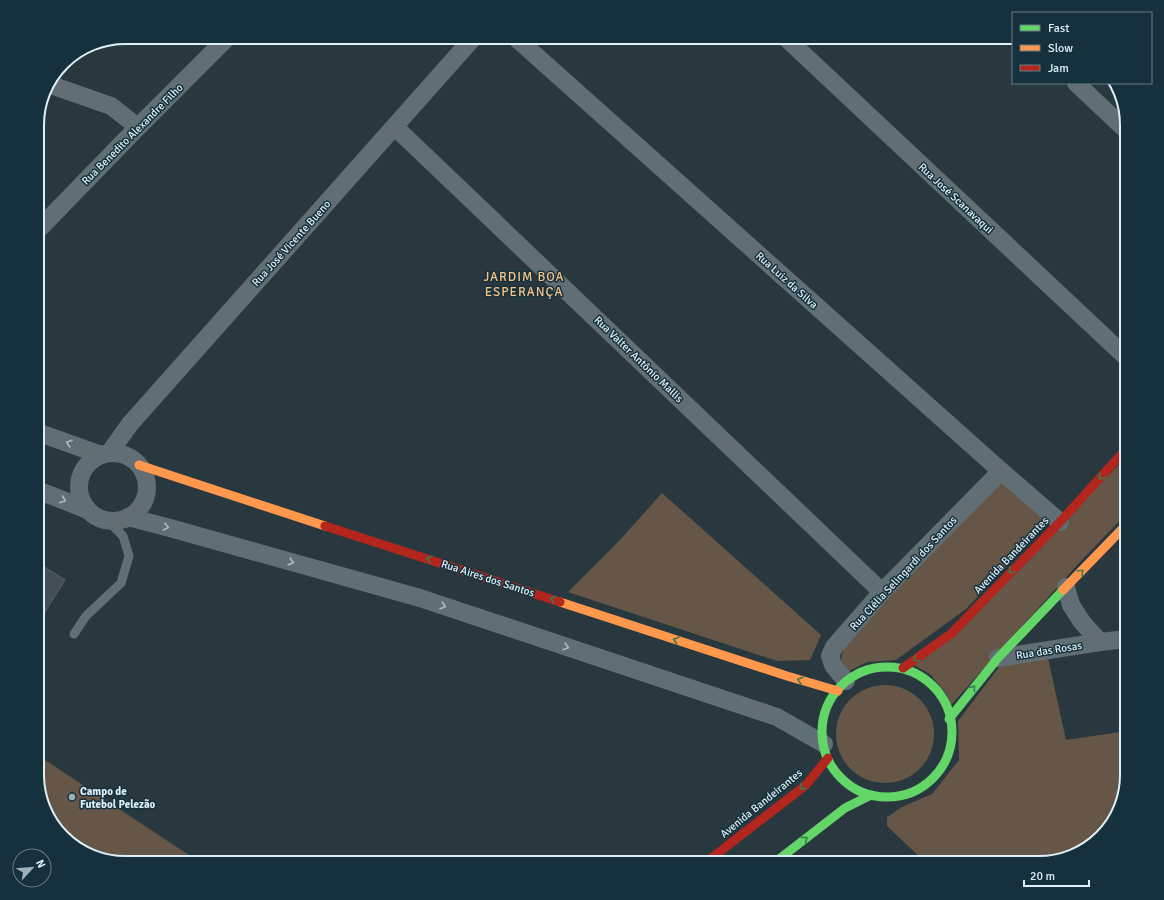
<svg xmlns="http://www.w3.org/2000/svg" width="1164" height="900" font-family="Signika,sans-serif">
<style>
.green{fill:#655647}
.building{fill:#434f55;stroke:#515e64}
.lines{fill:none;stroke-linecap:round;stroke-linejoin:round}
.lane{stroke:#616e73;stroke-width:9}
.street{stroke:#616e73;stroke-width:18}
.fast{stroke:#63d668;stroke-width:9}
.slow{stroke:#ff974d;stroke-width:9}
.jam{stroke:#b3261e;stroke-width:9}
.oneway{stroke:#adbbc2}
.oneway2{stroke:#387b50}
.poi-dot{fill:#9fafb7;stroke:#15313d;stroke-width:1.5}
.labels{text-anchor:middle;stroke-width:3;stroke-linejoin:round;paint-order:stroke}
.street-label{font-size:11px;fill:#dfeff7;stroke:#15313d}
.poi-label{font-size:11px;font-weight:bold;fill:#dfeff7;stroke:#15313d;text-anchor:start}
.quarter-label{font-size:13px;letter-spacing:1px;fill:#f8c084;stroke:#15313d}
.rim{fill:none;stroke:#dfeff7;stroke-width:2}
</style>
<rect width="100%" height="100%" fill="#29383f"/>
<!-- green -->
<g class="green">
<path d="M1127,457V513L1079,563L951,705L947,695L931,675L914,665Z"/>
<path d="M1001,479L1049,521L966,609L896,660L867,662L849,671L841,660L844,644Z"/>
<path d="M662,493L821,635L810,660L777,661L568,592L619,541Z"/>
<path d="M1048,658L1066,740L1127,731V775L1109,829L1078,854L1039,863H926L887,826V817L902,807L932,794L959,760L958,721L1003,662Z"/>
<circle cx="885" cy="734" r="49"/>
<path d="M42,758L201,863H125L71,845L46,814L37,780V765Z"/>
</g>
<!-- building -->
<path class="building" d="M37,562L65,580L37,625Z"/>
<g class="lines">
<!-- lane -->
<path class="lane" d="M74,634L86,616L121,583L129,556L123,536L108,521"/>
<!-- street -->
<g class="street">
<path d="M515,37L1001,471L1060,522"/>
<path d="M785,37L1127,358"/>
<path d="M1076,83L1127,131"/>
<path d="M48,84L111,106L138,127"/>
<path d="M395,127L882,592"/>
<path d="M37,231L138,127L228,37"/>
<path d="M37,432L101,455"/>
<path d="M110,452L130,424L474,37"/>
<circle cx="113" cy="487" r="34"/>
<path d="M37,490L88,510"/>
<path d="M128,517L170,528L420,598L777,717L824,744"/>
<path d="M1066,587L1071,605L1082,622L1100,642"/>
<path d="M998,658L1100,642L1127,639"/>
<path d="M846,681L833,665L830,656L834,647L882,592L1001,471"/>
</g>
<!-- fast -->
<g class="fast">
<circle cx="887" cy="732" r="65"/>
<path d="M949,719L998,658L1063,590"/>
<path d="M774,863L845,808L871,795"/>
</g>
<!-- slow -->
<g class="slow">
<path d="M139,465L325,526"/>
<path d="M1063,590L1127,524"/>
<path d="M560,602L787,676L838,691"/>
</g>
<!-- jam -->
<g class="jam">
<path d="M325,526L560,602"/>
<path d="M903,668L952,633L1060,522L1127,448"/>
<path d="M705,863L806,785L828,758"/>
</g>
</g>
<!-- one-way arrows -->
<defs><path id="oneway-chevron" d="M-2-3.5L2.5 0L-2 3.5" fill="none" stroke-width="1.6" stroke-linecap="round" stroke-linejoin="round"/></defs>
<g class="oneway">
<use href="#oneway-chevron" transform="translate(69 443) rotate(-161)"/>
<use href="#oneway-chevron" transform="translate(63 500) rotate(22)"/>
<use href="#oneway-chevron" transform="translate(166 527) rotate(14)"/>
<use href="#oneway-chevron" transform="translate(291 562) rotate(16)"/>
<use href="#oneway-chevron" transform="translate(443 606) rotate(18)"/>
<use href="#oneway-chevron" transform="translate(566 647) rotate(18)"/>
</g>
<g class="oneway2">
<use href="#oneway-chevron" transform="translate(1101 477) rotate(132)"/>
<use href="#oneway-chevron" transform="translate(429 559) rotate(-162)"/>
<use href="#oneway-chevron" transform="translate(1011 571) rotate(134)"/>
<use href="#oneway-chevron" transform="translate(1081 572) rotate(-46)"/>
<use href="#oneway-chevron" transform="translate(553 599) rotate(-162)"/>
<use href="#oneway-chevron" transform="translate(676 640) rotate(-162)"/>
<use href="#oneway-chevron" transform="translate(916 659) rotate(145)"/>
<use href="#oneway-chevron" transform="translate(800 680) rotate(-163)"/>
<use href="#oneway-chevron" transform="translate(973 688) rotate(-51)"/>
<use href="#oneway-chevron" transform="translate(802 787) rotate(139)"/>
<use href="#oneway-chevron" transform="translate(805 839) rotate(-37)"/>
</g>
<!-- markers -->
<circle class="poi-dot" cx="72" cy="797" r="4"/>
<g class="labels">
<!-- street labels -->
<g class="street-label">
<text transform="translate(132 134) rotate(-45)" y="4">Rua Benedito Alexandre Filho</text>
<text transform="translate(956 198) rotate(43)" y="4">Rua José Scanavaqui</text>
<text transform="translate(291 243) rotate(-48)" y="4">Rua José Vicente Bueno</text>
<text transform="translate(787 280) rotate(42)" y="4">Rua Luiz da Silva</text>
<text transform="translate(639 359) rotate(44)" y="4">Rua Valter Antônio Mallis</text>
<text transform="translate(1011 555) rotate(-46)" y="4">Avenida Bandeirantes</text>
<text transform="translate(903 573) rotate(-47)" y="4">Rua Clélia Selingardi dos Santos</text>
<text transform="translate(488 578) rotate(18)" y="4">Rua Aires dos Santos</text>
<text transform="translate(1049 650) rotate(-9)" y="4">Rua das Rosas</text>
<text transform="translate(761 803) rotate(-39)" y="4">Avenida Bandeirantes</text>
</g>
<!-- poi labels -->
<g class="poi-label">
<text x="80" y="795">Campo de<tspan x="80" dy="13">Futebol Pelezão</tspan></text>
</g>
<!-- quarter labels -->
<g class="quarter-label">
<text x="524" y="281">JARDIM BOA<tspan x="524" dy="15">ESPERANÇA</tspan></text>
</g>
</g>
<!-- crop -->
<path d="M0 0H1164V900H0ZM125 44H1039A81 81 0 0 1 1120 125V775A81 81 0 0 1 1039 856H125A81 81 0 0 1 44 775V125A81 81 0 0 1 125 44Z" fill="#15313d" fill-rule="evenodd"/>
<path class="rim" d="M125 44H1039A81 81 0 0 1 1120 125V775A81 81 0 0 1 1039 856H125A81 81 0 0 1 44 775V125A81 81 0 0 1 125 44Z"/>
<!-- legend -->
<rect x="1012" y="12" width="140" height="72" fill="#15313d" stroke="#667d87"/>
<rect x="1020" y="25" width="20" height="6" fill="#63d668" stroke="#667d87"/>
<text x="1048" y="32" font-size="12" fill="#dfeff7">Fast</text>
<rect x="1020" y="45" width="20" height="6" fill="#ff974d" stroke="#667d87"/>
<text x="1048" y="52" font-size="12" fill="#dfeff7">Slow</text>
<rect x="1020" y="65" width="20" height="6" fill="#b3261e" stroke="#667d87"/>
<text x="1048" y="72" font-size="12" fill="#dfeff7">Jam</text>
<!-- north arrow -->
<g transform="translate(32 868) rotate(64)"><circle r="19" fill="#15313d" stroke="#667d87"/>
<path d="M0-3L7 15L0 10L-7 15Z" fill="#9fafb7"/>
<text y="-6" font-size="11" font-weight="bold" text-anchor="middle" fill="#dfeff7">N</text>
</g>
<!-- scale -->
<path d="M1024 880v6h65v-6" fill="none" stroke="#dfeff7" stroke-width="2"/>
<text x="1030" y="880" font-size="12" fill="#dfeff7" stroke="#15313d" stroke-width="3" paint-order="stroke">20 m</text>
</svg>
